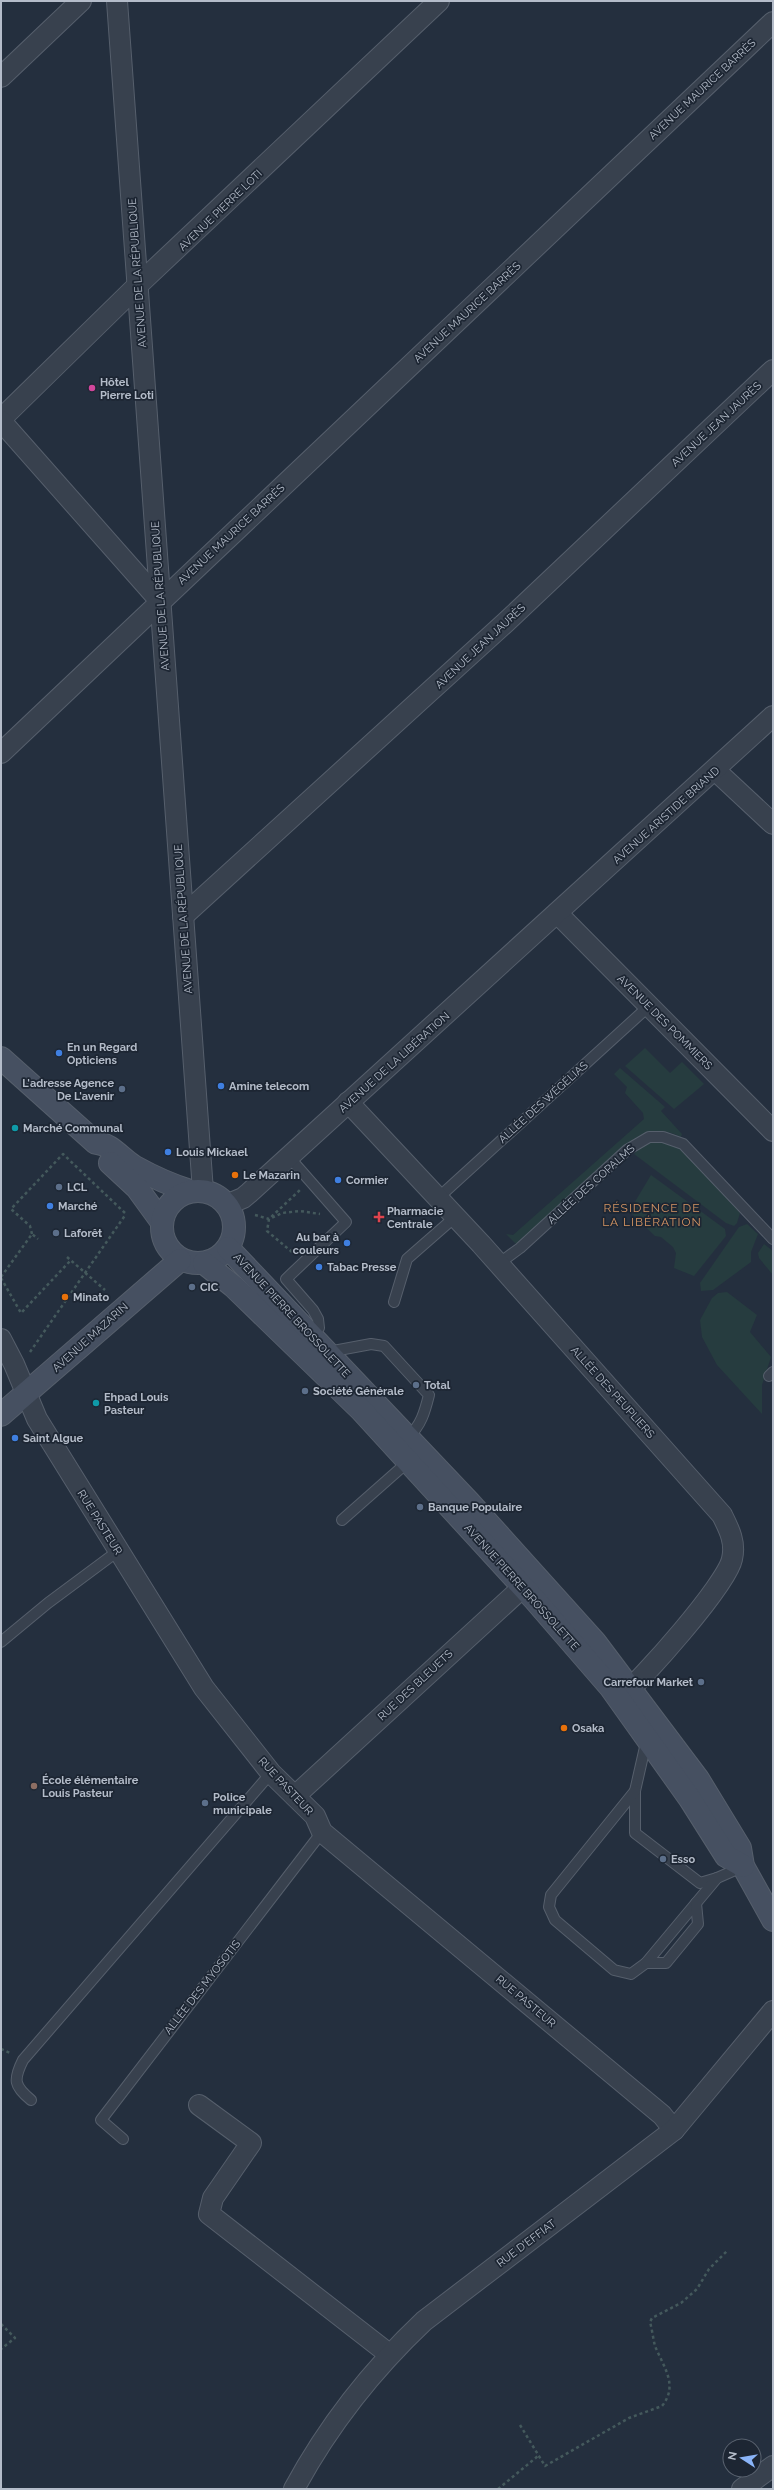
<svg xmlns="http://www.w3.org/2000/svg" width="774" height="2490" font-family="Raleway,sans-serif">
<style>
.green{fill:#263c3f}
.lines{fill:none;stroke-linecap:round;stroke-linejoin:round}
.lane-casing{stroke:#565f6c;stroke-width:12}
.street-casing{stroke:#565f6c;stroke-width:22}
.secondary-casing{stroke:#565f6c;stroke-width:24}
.path{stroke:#44595c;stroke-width:2.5;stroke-dasharray:3 3;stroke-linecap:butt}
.lane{stroke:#38414e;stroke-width:10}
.street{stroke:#38414e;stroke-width:20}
.secondary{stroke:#465061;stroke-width:22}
.hotel-dot{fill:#d1479c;stroke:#1d2633;stroke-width:1.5}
.shop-dot{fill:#3f7fe0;stroke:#1d2633;stroke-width:1.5}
.service-dot{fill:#5c6f8a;stroke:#1d2633;stroke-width:1.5}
.culture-dot{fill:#0f9aa8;stroke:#1d2633;stroke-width:1.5}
.food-dot{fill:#e8710a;stroke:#1d2633;stroke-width:1.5}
.health-dot{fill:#e0444e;stroke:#1d2633;stroke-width:1.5}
.education-dot{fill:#8d6e63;stroke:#1d2633;stroke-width:1.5}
.labels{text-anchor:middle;stroke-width:3.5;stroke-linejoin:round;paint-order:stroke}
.street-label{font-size:11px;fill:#b4bcc9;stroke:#1d2633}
.poi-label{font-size:11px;font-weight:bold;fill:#b4bcc9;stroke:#1d2633;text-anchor:start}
.neighbourhood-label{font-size:12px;letter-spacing:1px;fill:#d59563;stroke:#1d2633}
</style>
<rect width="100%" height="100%" fill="#242f3e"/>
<!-- green -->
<g class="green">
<path d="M645,1048L670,1073L682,1062L704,1084L674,1109L625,1066Z"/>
<path d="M620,1068L665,1107L661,1111L682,1134L681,1137C664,1129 652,1129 636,1138L516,1244L506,1234L513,1235L644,1119L643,1113L625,1093L627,1087L614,1074Z"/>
<path d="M653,1141H662L681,1149L740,1213L737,1223L734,1226L726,1223L634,1154L645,1144Z"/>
<path d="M651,1175L725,1229L726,1236L694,1276L674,1268L676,1253L673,1247L661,1237L655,1236L631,1213L630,1210Z"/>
<path d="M747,1224L758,1234L751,1252V1262L713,1290L701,1291L700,1283L739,1227Z"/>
<path d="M764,1244L773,1251V1275L759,1258L758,1253Z"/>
<path d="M727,1292L757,1315L750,1332L771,1357L762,1385V1414L717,1365L702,1337L700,1320L712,1298L718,1293Z"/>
</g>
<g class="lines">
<!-- lane casing -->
<g class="lane-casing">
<g id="lane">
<path d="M289,1157L346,1222L286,1279L313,1310L318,1319L319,1328L311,1336"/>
<path d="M438,1198L649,1006"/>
<path d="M498,1264L520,1248L627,1150L649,1137H663L683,1144L773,1239"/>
<path d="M394,1302L407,1259L455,1217"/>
<path d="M328,1352L371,1344L384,1346L429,1395C425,1411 421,1426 408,1437"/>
<path d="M769,1376L773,1372"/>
<path d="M342,1520L410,1460"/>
<path d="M1,1642L48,1603L118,1551"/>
<path d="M650,1743L645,1747L635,1791V1833L700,1883L717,1878"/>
<path d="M635,1791L551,1895L549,1907L555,1920L614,1970L631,1974L646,1963L717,1878L742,1867"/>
<path d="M646,1963H666L698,1924L696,1903"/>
<path d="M31,2100C14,2086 13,2080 23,2060L271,1773"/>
<path d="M123,2139L101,2120L322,1832"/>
</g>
</g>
<!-- street casing -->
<g class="street-casing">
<g id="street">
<path d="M117,1L203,1191"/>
<path d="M1,77L81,1"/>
<path d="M1,419L138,285L439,1"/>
<path d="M1,421L160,601"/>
<path d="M1,753L773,22"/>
<path d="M715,770L773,824"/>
<path d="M557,913L773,1131"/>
<path d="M183,916L505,623L773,370"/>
<path d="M348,1102L481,1244L722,1515C729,1529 736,1542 732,1559C727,1584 642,1680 619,1699"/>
<path d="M226,1205L243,1198L249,1193L773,716"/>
<path d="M1,1339L14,1364L37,1419L204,1688L271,1773L315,1816L322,1832L662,2115L674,2130"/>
<path d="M295,1796L535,1576"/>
<path d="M199,2105L251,2143L213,2198L209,2214L389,2354"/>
<path d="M294,2489C328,2426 372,2370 424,2321L674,2130L773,2011"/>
<path d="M742,2489L773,2466"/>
</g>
</g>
<!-- secondary casing -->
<g class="secondary-casing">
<g id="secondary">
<path d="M1,1058L96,1143C111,1143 122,1160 135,1167C153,1177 171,1185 190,1191"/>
<path d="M110,1163L137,1188L161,1221"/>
<circle cx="198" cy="1227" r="36"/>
<path d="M228,1248L469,1502L595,1642L698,1779L740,1848L743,1866L773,1920"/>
<path d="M204,1263L233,1286L361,1410L534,1599L611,1688L690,1799L726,1856L743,1866"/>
<path d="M1,1415L180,1260"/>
</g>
</g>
<!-- path -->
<g class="path">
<path d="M255,1215L269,1219L282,1213L300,1211L320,1214"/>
<path d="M32,1234L30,1226L11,1209L63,1154L126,1214"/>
<path d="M292,1252L267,1231L269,1219L300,1190"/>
<path d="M67,1257L105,1290"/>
<path d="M1,1277L32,1234L38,1239"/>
<path d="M1,1278L21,1313L71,1260"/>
<path d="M30,1352L126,1214"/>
<path d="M1,2049L10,2053"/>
<path d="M1,2324L15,2338L1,2349"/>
<path d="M520,2425L545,2466L629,2418L662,2406C679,2385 663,2366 655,2346C653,2338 652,2329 650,2322L652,2318L681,2303L697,2289L709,2269L727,2251"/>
<path d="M498,2489L538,2456"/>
</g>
<!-- lane -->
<use href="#lane" class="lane"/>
<!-- street -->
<use href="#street" class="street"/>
<!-- secondary -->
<use href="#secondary" class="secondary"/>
</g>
<!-- markers -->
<circle class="hotel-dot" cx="92" cy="388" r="4"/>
<g class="shop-dot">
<circle cx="59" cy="1053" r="4"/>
<circle cx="221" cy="1086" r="4"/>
<circle cx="168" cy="1152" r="4"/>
<circle cx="338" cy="1180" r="4"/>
<circle cx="50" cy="1206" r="4"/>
<circle cx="347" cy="1243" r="4"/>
<circle cx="319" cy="1267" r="4"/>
<circle cx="15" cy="1438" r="4"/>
</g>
<g class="service-dot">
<circle cx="122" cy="1089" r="4"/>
<circle cx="59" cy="1187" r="4"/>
<circle cx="56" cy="1233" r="4"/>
<circle cx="192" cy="1287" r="4"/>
<circle cx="416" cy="1385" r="4"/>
<circle cx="305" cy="1391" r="4"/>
<circle cx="420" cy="1507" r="4"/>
<circle cx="701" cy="1682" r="4"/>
<circle cx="205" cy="1803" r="4"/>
<circle cx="663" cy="1859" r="4"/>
</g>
<g class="culture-dot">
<circle cx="15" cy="1128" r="4"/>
<circle cx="96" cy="1403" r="4"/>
</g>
<g class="food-dot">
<circle cx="235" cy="1175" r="4"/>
<circle cx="65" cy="1297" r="4"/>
<circle cx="564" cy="1728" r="4"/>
</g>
<path class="health-dot" d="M377 1211h4v4h4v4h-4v4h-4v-4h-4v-4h4z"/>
<circle class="education-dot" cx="34" cy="1786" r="4"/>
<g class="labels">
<!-- street labels -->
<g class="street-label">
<text transform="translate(702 89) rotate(-43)" y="4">AVENUE MAURICE BARRÈS</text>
<text transform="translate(220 210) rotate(-44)" y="4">AVENUE PIERRE LOTI</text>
<text transform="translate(137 273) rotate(-94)" y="4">AVENUE DE LA RÉPUBLIQUE</text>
<text transform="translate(467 312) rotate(-43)" y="4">AVENUE MAURICE BARRÈS</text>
<text transform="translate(716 424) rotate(-43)" y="4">AVENUE JEAN JAURÈS</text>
<text transform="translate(231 534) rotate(-43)" y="4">AVENUE MAURICE BARRÈS</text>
<text transform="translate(160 596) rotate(-94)" y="4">AVENUE DE LA RÉPUBLIQUE</text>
<text transform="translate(480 646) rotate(-43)" y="4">AVENUE JEAN JAURÈS</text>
<text transform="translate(666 815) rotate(-42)" y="4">AVENUE ARISTIDE BRIAND</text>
<text transform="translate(183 919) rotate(-94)" y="4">AVENUE DE LA RÉPUBLIQUE</text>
<text transform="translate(665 1022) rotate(45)" y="4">AVENUE DES POMMIERS</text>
<text transform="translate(394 1062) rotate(-42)" y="4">AVENUE DE LA LIBÉRATION</text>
<text transform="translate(543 1102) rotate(-42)" y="4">ALLÉE DES WÉGÉLIAS</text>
<text transform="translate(591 1184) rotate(-42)" y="4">ALLÉE DES COPALMS</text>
<text transform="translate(292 1315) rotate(47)" y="4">AVENUE PIERRE BROSSOLETTE</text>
<text transform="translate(90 1337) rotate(-42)" y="4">AVENUE MAZARIN</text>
<text transform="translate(613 1392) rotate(48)" y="4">ALLÉE DES PEUPLIERS</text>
<text transform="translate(100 1522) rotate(58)" y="4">RUE PASTEUR</text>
<text transform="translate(522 1587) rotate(48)" y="4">AVENUE PIERRE BROSSOLETTE</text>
<text transform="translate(415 1685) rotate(-43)" y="4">RUE DES BLEUETS</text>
<text transform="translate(286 1786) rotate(47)" y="4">RUE PASTEUR</text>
<text transform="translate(202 1987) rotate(-52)" y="4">ALLÉE DES MYOSOTIS</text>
<text transform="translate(526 2001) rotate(40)" y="4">RUE PASTEUR</text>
<text transform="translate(526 2243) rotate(-37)" y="4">RUE D'EFFIAT</text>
</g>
<!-- poi labels -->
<g class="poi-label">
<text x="100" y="386">Hôtel<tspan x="100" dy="13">Pierre Loti</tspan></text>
<text x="67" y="1051">En un Regard<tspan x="67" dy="13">Opticiens</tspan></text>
<text x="114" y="1087" text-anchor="end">L'adresse Agence<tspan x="114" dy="13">De L'avenir</tspan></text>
<text x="229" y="1090">Amine telecom</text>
<text x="23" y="1132">Marché Communal</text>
<text x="176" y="1156">Louis Mickael</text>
<text x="243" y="1179">Le Mazarin</text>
<text x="346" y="1184">Cormier</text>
<text x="67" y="1191">LCL</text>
<text x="58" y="1210">Marché</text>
<text x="387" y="1215">Pharmacie<tspan x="387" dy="13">Centrale</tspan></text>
<text x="64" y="1237">Laforêt</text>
<text x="339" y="1241" text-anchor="end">Au bar à<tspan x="339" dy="13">couleurs</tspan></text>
<text x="327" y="1271">Tabac Presse</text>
<text x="200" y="1291">CIC</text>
<text x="73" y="1301">Minato</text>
<text x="424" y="1389">Total</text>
<text x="313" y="1395">Société Générale</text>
<text x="104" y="1401">Ehpad Louis<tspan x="104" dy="13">Pasteur</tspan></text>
<text x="23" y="1442">Saint Algue</text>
<text x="428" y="1511">Banque Populaire</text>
<text x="693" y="1686" text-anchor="end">Carrefour Market</text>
<text x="572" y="1732">Osaka</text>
<text x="42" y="1784">École élémentaire<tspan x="42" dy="13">Louis Pasteur</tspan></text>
<text x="213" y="1801">Police<tspan x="213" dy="13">municipale</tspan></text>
<text x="671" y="1863">Esso</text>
</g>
<!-- neighbourhood labels -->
<g class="neighbourhood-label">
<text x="652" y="1212">RÉSIDENCE DE<tspan x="652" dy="14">LA LIBÉRATION</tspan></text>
</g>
</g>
<!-- border -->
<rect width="774" height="2490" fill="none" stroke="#b4bcc9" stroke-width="4"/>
<!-- north arrow -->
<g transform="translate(742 2458) rotate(282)"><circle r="19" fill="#1d2633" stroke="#59626f"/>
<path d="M0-3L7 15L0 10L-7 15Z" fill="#8ab4f8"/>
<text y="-6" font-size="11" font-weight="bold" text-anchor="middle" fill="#b4bcc9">N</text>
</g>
</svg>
